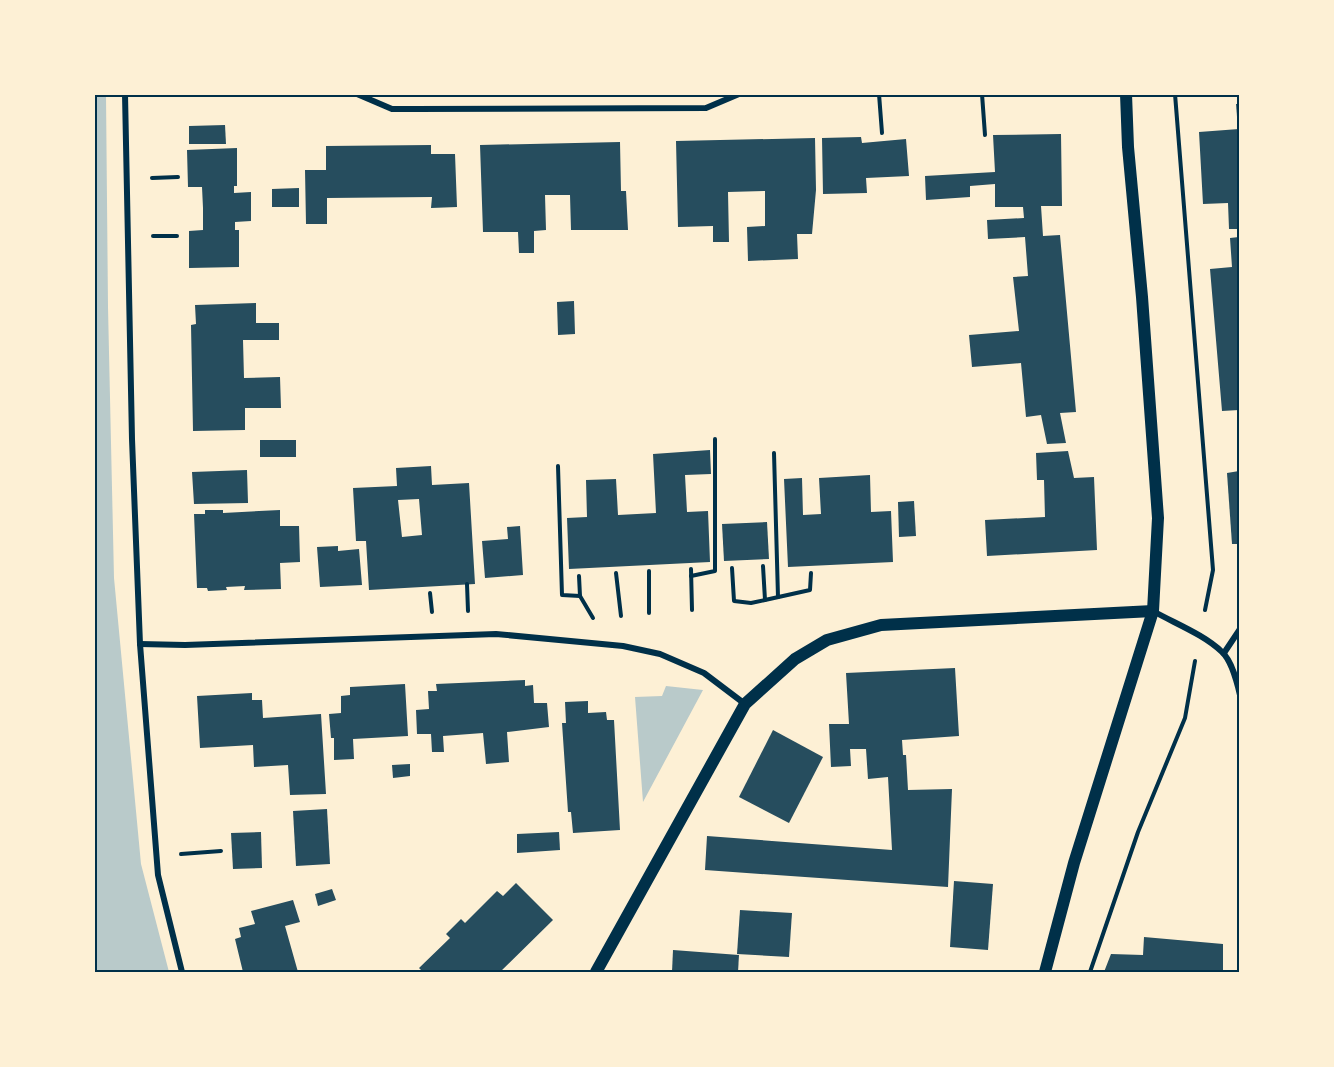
<svg xmlns="http://www.w3.org/2000/svg" width="1334" height="1067" font-family="'Public Sans',sans-serif">
<style>
.green{fill:#b9caca}
.building{fill:#264d5e;fill-rule:evenodd}
.lines{fill:none;stroke-linecap:round;stroke-linejoin:round}
.path{stroke:#003049;stroke-width:4}
.minor{stroke:#003049;stroke-width:6}
.secondary{stroke:#003049;stroke-width:12}
.neatline{fill:none;stroke:#003049;stroke-width:2}
</style>
<rect width="100%" height="100%" fill="#fdf0d5"/>
<!-- green -->
<g class="green">
<path d="M94,95H106L108,307L114,578L141,864L169,972H95Z"/>
<path d="M666,686L703,690L643,802L635,697L662,696Z"/>
</g>
<!-- building -->
<g class="building">
<path d="M1236,104H1239V129H1238Z"/>
<path d="M225,125L226,144H189V126Z"/>
<path d="M1239,129V229H1229L1228,203L1203,204L1199,132Z"/>
<path d="M1061,134L1062,206H1041L1043,236L1060,235L1076,412L1060,413L1066,443L1047,444L1041,415L1026,417L1021,363L972,367L969,335L1019,331L1013,277L1028,276L1025,237L988,239L987,220L1024,218L1023,207H995V184L970,186V197L926,200L925,176L995,172L993,135Z"/>
<path d="M861,137L862,143L906,139L909,176L866,178L867,193L823,194L822,138Z"/>
<path d="M815,138L816,190L812,234H797L798,259L748,261L747,227L765,226V191L728,192L729,242H713V226L678,227L676,141Z"/>
<path d="M620,142L621,191H626L628,230H571L570,195H545L546,230L534,231V253H519L518,232H483L480,145Z"/>
<path d="M431,145V154H455L457,207L431,208L432,197L327,198V224H306L305,170H326V146Z"/>
<path d="M237,148V186H234V193L251,192V221L235,222V230H239V267L189,268V231L203,230V208L202,187H188L187,150Z"/>
<path d="M299,188V207H272V189Z"/>
<path d="M1239,237V410L1222,411L1210,269L1232,267L1230,238Z"/>
<path d="M574,301L575,334L558,335L557,302Z"/>
<path d="M256,303V323H279V340H243L244,378L280,377L281,408H245V430L193,431L191,325L196,324L195,305Z"/>
<rect x="260" y="440" width="36" height="17"/>
<path d="M710,450L711,474L685,475L687,512L708,511L710,562L569,569L567,518L587,517L586,480L616,479L618,515L656,513L653,454Z"/>
<path d="M1068,451L1074,478L1094,477L1097,550L987,556L985,520L1045,517L1044,480H1037L1036,453Z"/>
<path d="M431,466L432,485L469,483L475,584L369,590L366,541H356L353,488L397,486L396,468ZM419,499L422,535L402,537L398,500Z"/>
<path d="M247,470L248,503L194,504L192,472Z"/>
<path d="M1239,471V544H1232L1227,473Z"/>
<path d="M870,475L871,512L891,511L893,562L788,567L784,479L802,478L803,515L821,514L819,478Z"/>
<path d="M914,501L916,536L899,537L898,502Z"/>
<path d="M205,510H223V513L280,510V526H299L300,562L280,563L281,589L244,590L245,586L226,587L227,590L208,591L207,588H197L194,514H205Z"/>
<path d="M767,522L769,559L724,561L722,524Z"/>
<path d="M520,526L523,575L485,578L482,541L508,539L507,527Z"/>
<path d="M338,546V551L359,549L362,585L320,587L317,547Z"/>
<path d="M955,668L959,736L902,740L903,755H906L908,790L952,789L948,887L705,870L707,836L892,850L888,777L868,779L866,749H850L851,766L831,767L829,724H849L846,673Z"/>
<path d="M525,680V686L533,685L534,703H547L549,727L507,732L509,762L486,764L483,733L443,736L444,752H432L431,734H417L416,710L429,709L428,691H437L436,684Z"/>
<path d="M405,684L408,736L353,739L354,759L334,760V738H331L329,714L341,713V696L350,695V687Z"/>
<path d="M252,693V700H262L263,718L321,714L326,794L290,795L288,765L254,767L253,745L200,748L197,696Z"/>
<path d="M588,701V713L606,712L607,720H614L620,830L573,833L571,812H568L562,723H566L565,702Z"/>
<path d="M773,730L823,757L789,823L739,797Z"/>
<path d="M410,764V776L393,778L392,765Z"/>
<path d="M327,809L330,864L296,866L293,811Z"/>
<path d="M261,832L262,868L233,869L231,833Z"/>
<path d="M559,832L560,850L517,853V834Z"/>
<path d="M954,881L993,884L988,950L950,947Z"/>
<path d="M516,883L553,920L500,972H423L419,968L450,938L446,934L461,919L465,923L497,891L503,896Z"/>
<path d="M332,889L336,900L318,906L315,894Z"/>
<path d="M293,900L300,922L285,926L298,972H243L235,939L241,937L239,928L255,924L251,911Z"/>
<path d="M740,910L792,913L789,957L737,954Z"/>
<path d="M1144,937L1223,944V972H1104L1111,954L1143,955Z"/>
<path d="M673,950L739,955L738,972H672Z"/>
</g>
<g class="lines">
<!-- path -->
<g class="path">
<path d="M879,94L882,133"/>
<path d="M982,94L985,135"/>
<path d="M1175,94L1213,570L1205,610"/>
<path d="M152,178L178,177"/>
<path d="M153,236H177"/>
<path d="M774,453L778,597"/>
<path d="M558,466L562,595L580,596"/>
<path d="M732,568L734,601L751,603L765,600L763,566"/>
<path d="M691,569L692,610"/>
<path d="M649,571V613"/>
<path d="M616,573L621,616"/>
<path d="M579,576L580,596L593,618"/>
<path d="M691,576L715,571V439"/>
<path d="M467,584L468,611"/>
<path d="M430,593L432,612"/>
<path d="M765,600L810,590L811,573"/>
<path d="M181,854L221,851"/>
<path d="M1090,972L1138,832L1185,718L1195,661"/>
</g>
<!-- minor -->
<g class="minor">
<path d="M125,94L132,439L140,644L158,875L182,972"/>
<path d="M357,94L392,109H414L706,108L739,94"/>
<path d="M1153,611C1174,623 1205,635 1222,652C1232,661 1237,682 1240,695"/>
<path d="M140,644L185,645L496,634L623,646L660,654L704,673L745,704"/>
<path d="M1224,653L1240,629"/>
</g>
<!-- secondary -->
<g class="secondary">
<path d="M596,972L745,704L795,659L827,640L881,625L1153,611"/>
<path d="M1045,972L1074,863L1153,611L1158,518L1142,297L1128,147L1126,94"/>
</g>
</g>
<!-- border -->
<rect width="1334" height="1067" fill="none" stroke="#fdf0d5" stroke-width="192"/>
<rect x="96" y="96" width="1142" height="875" class="neatline"/>
</svg>
